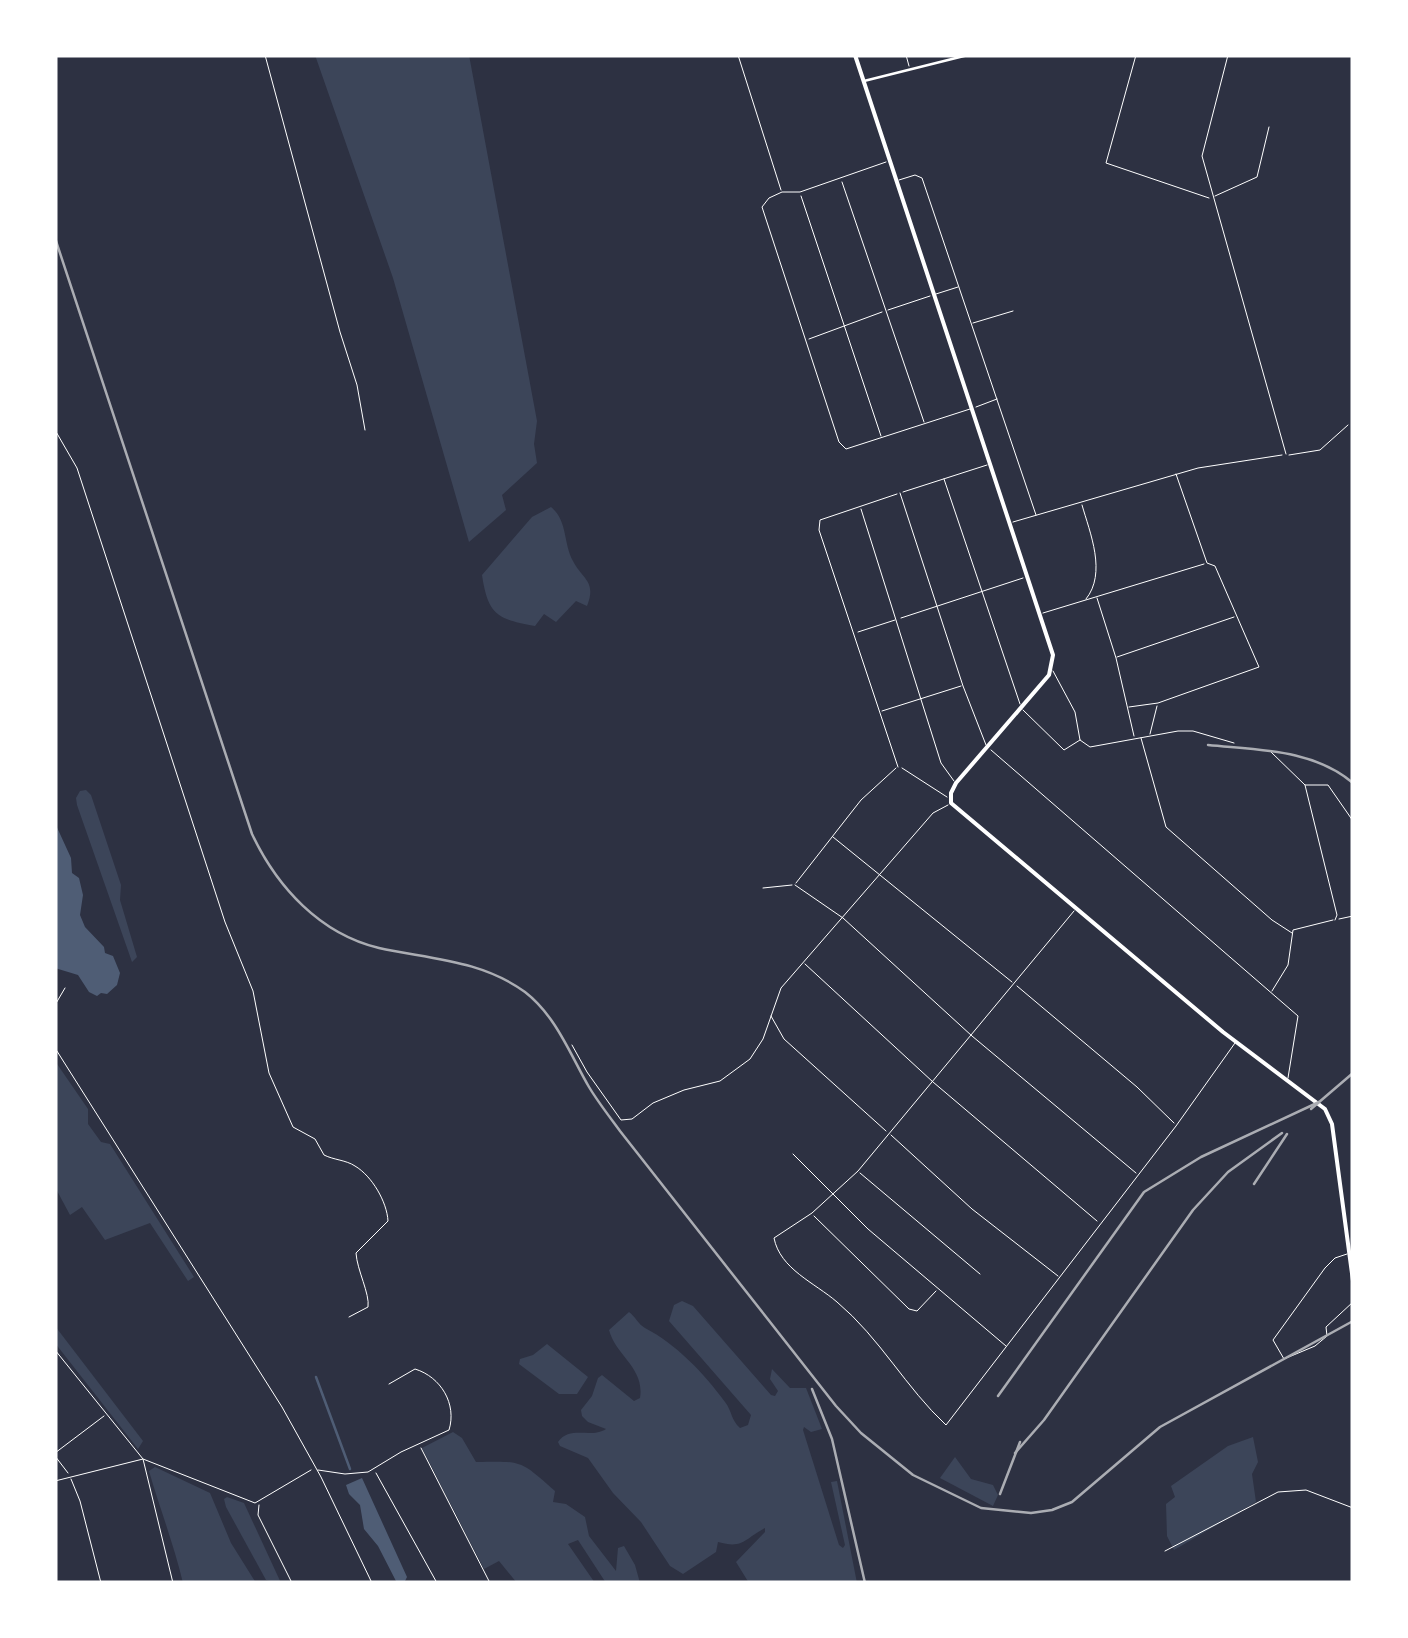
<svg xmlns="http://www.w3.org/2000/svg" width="1408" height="1638" font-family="Commissioner,sans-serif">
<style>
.green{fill:#3c4559}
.water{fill:#4f5d75}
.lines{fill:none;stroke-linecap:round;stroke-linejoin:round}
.stream{stroke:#4f5d75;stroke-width:2.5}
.minor{stroke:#fff;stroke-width:1}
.tertiary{stroke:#fff;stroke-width:2.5}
.secondary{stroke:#fff;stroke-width:4}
.rail{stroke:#abadb3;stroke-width:2.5}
</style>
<rect width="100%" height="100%" fill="#2d3142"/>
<!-- green -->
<g class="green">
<path d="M315,55H469L537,421L534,444L537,463L502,495L506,510L469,542L393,278Z"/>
<path d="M551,507C568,521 563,543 573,561C582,579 597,581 587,606L576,601L556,622L544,614L535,626C496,619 488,614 482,575L532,517Z"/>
<path d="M86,790L91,795L121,885L120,900L137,957L132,962L77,805L76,798L80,791Z"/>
<path d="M55,1061L88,1109V1124L101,1142L110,1144L194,1277L188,1281L150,1223L105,1240L82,1207L70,1215L55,1187Z"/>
<path d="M682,1301L693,1306L771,1395L775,1396L778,1391L770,1379L772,1369L790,1388H806L822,1429L811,1432L804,1427L803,1430L839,1545L843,1548L845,1545L831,1482L837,1481L857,1583H749L736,1562L765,1532V1528C743,1540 743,1549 718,1542L716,1552L683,1574L670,1566L641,1522L613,1493L588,1458L560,1446L558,1442C570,1425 591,1439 606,1429L588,1422L582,1416L581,1410L592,1396L598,1378L602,1375L634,1401L640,1398C645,1368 616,1356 609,1330L629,1312C635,1316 638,1324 645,1328C676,1344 704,1373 725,1402C732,1411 731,1420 740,1428L748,1425L751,1415L669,1321L674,1305Z"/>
<path d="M55,1326L143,1441L138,1449L55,1343Z"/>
<path d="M547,1344L588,1377L577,1394H559L519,1364L520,1359L533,1355Z"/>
<path d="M453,1432L462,1438L476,1462C522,1461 520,1460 555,1491L553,1502L566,1504L585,1517L589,1536L616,1571L618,1548L624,1546L635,1565L640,1583H606L578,1540L568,1544L595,1583H517L499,1561L484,1569L422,1448Z"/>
<path d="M1253,1437L1258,1462L1252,1474L1256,1502L1174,1550L1167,1536L1166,1504L1175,1497L1171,1486L1228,1446Z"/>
<path d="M955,1457L971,1479L993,1485L998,1495L993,1506L940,1478Z"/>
<path d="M155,1467L210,1493L231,1543L256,1583H183C174,1545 160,1509 149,1471Z"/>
<path d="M227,1497L244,1503L281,1583L266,1580L226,1507L224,1499Z"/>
</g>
<!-- water -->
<g class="water">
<path d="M55,823L71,858L72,873L79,878L83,895L80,915L85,927L104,947L105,953L113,956L120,973L117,985L107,994L101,993L97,996L89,992L78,975L55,968Z"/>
<path d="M362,1478L407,1577L404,1583H397L378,1546L364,1529L360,1505L349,1494L346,1485Z"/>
</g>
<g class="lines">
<!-- stream -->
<path class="stream" d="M316,1377L350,1469"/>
<!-- minor -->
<g class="minor">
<path d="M265,55L340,332L357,385L365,430"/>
<path d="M738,55L781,190"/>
<path d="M906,55L909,66"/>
<path d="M1136,55L1106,163L1209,198"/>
<path d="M1228,55L1202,156L1286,454"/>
<path d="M886,162L800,192H782L769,198L762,207L839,442L846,449L970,409"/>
<path d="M899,180L915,175L922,178L1036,515"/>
<path d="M842,182L924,422"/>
<path d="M801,196L881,436"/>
<path d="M1215,196L1257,177L1269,127"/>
<path d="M936,294L958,287"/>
<path d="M888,310L930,296"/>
<path d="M973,323L1013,311"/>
<path d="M809,339L882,312"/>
<path d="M976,407L997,399"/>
<path d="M55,430L77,468L225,922L253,991L269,1073L293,1127L315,1139L324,1155C334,1160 346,1160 355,1166C372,1176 387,1202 388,1221L356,1253C357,1270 370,1294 368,1307L349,1317"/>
<path d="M1289,455L1320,450L1348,425"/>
<path d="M944,479L1020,704"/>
<path d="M903,492L987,465"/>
<path d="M900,493L963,686L986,745"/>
<path d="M897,494L820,520L819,530L898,767"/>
<path d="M1082,505C1090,533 1107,573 1086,599"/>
<path d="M861,509L941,763L954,781"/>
<path d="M1013,522L1198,468L1282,455"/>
<path d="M1097,598L1116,658L1134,736"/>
<path d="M1043,613L1204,564"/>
<path d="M901,618L1023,578"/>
<path d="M858,632L895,620"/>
<path d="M1117,657L1234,617"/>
<path d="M1053,671L1075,712L1080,740L1090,747L1178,731H1193L1234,743"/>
<path d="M1129,707L1158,703L1259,667L1215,566L1207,563L1176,474"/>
<path d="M1023,710L1064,750L1080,740"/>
<path d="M882,711L961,686"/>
<path d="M1150,734L1157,706"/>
<path d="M1141,738L1166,827L1272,920L1292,933"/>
<path d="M991,750L1298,1016L1288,1078"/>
<path d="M1271,752L1305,785H1328L1353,821"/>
<path d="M902,768L947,797"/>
<path d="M1305,785L1337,915L1335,920"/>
<path d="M833,837L1012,982"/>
<path d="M796,883L861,800L896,768"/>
<path d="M795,885L843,918L972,1036L1136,1173"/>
<path d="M763,888L792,885"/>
<path d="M1074,911L858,1171L812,1213L774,1238C780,1269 815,1283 837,1302C880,1338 906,1388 946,1425L1176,1126L1235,1043"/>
<path d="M1339,919L1353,916"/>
<path d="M805,964L933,1082L1097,1221"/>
<path d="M1017,986L1137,1087L1174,1123"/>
<path d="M1272,991L1288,965L1293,930L1333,920"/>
<path d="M55,1005L65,988"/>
<path d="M771,1016L784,1039L886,1131"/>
<path d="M572,1045L587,1072L621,1120L632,1119L653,1103L684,1090L720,1081L750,1059L763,1039L781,988L933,813L948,805"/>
<path d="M55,1048L282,1407L321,1477L372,1583"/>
<path d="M891,1135L972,1209L1058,1276"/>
<path d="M793,1154L868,1229L1006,1346"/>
<path d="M860,1173L980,1274"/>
<path d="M814,1216L909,1309L917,1311L936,1291"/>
<path d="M1347,1254L1335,1258L1325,1268L1273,1340L1284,1359L1315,1346L1327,1336L1326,1327L1353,1302"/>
<path d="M55,1350L143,1459L173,1583"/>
<path d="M421,1448L490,1583"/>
<path d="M55,1453L104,1416"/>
<path d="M55,1456L68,1473"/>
<path d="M318,1470L345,1474L368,1472L401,1452L449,1430C457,1404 441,1377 415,1369L389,1384"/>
<path d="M376,1473L437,1583"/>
<path d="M71,1479L80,1501L101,1583"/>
<path d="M55,1481L143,1459L255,1503L311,1470"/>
<path d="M259,1505L258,1515L292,1583"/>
<path d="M1165,1551L1278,1492L1306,1490L1353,1508"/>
</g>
<!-- tertiary -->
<path class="tertiary" d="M864,81L968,55"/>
<!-- secondary -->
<path class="secondary" d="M855,55L1053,655L1049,675L956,783L951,793V803L1223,1032L1325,1109L1332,1124L1353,1281"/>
<!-- rail -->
<g class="rail">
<path d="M55,238L252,834C277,887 320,934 379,948C430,959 481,960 525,992C556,1016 570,1054 589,1087C598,1102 609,1116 620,1131L836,1406L861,1433L913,1475L981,1508L1031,1513L1052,1510L1072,1502L1160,1427L1353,1321"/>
<path d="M1208,745C1258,750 1313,749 1353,783"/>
<path d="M1311,1109L1353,1073"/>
<path d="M1254,1184L1287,1134"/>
<path d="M812,1389L832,1439L865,1583"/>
<path d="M998,1396L1144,1192L1201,1157L1319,1102"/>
<path d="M1015,1453L1044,1420L1193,1210L1228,1172L1282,1133"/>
<path d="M1000,1494L1020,1442"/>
</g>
</g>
<!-- border -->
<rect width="1408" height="1638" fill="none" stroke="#ffffff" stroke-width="115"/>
</svg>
